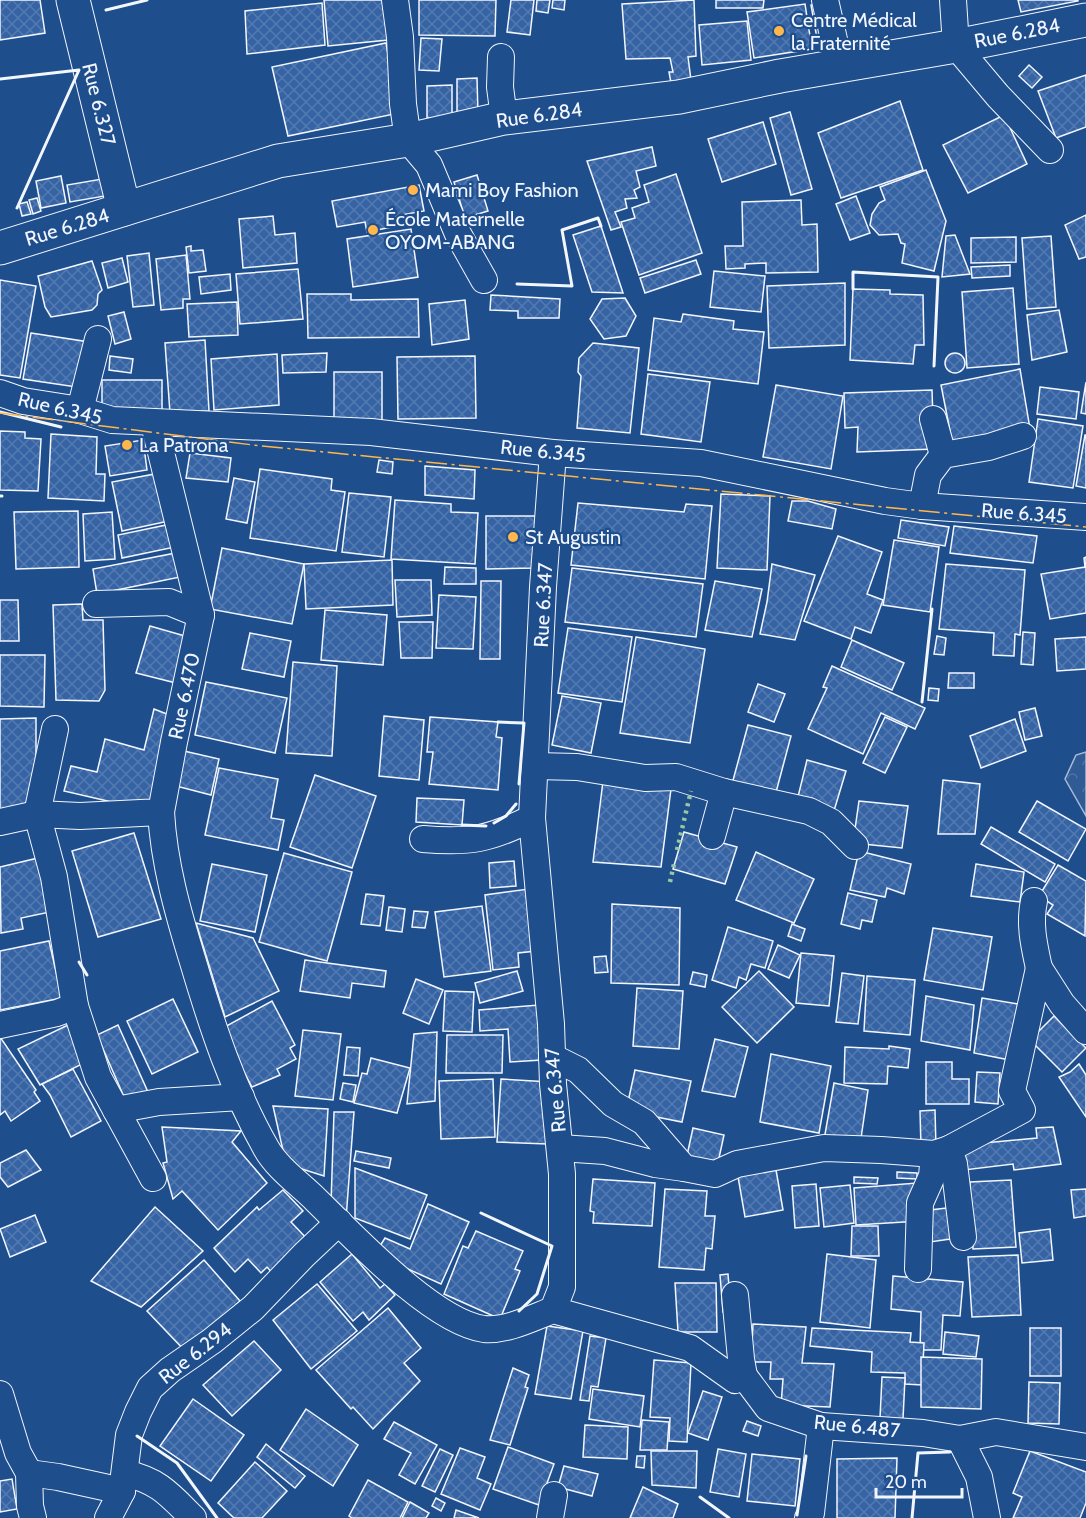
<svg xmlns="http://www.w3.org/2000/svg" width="1086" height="1518" font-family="Cabin,sans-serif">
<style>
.forest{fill:url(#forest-crowns);stroke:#a8bbd7;stroke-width:1.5}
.building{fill:url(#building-cross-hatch);stroke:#f2f6ff;stroke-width:1.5}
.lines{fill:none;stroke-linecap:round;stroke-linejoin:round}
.street-casing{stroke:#f2f6ff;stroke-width:28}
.secondary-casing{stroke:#f2f6ff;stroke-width:35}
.street{stroke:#1f4e8c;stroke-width:26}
.secondary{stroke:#1f4e8c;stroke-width:33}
.hedge{stroke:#97c8a6;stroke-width:4.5;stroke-dasharray:3 4.5;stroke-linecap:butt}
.wall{stroke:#f2f6ff;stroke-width:3}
.power{stroke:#ffb74d;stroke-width:1.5;stroke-dasharray:21 4.5 3 4.5;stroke-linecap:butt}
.poi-dot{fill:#ffb74d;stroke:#1f4e8c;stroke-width:2}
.labels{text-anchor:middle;stroke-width:4.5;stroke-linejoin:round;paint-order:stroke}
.poi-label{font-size:20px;fill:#f2f6ff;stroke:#1f4e8c;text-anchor:start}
.street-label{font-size:20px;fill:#f2f6ff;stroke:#1f4e8c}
</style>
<defs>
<pattern id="forest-crowns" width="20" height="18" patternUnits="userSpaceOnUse" patternTransform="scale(1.5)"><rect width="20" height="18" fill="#305b95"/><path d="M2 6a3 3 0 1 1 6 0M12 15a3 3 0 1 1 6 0" fill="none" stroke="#4e73a5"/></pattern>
<pattern id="building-cross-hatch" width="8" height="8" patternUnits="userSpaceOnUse" patternTransform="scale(1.5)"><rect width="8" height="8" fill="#3563a3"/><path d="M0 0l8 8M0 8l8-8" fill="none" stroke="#537ab1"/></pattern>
</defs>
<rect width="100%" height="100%" fill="#1f4e8c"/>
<!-- forest -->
<path class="forest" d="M1086,752V816L1065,779L1076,755Z"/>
<!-- building -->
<g class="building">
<path d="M0,0H40L45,33L0,40Z"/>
<path d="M324,0H384L388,40L328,46Z"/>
<path d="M419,0H496L495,36L419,35Z"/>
<path d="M511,0H534L530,35L507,32Z"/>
<path d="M537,0H550L548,13L536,11Z"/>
<path d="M553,0H565L564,10L552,8Z"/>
<path d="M694,0L696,56L688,57L691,80L671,83L669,72H673L670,58L626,59L622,4Z"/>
<path d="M716,0H764L763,8H716Z"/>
<path d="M1018,0H1078V1L1021,12Z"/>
<path d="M322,3L325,45L247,54L245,11Z"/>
<path d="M820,3L826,42L818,44L811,5Z"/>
<path d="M805,4L812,49L754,58L747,12Z"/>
<path d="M747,21L751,60L702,65L699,25Z"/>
<path d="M421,38L442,39L439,71L419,70Z"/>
<path d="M386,43L399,113L288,136L272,67Z"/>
<path d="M1029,65L1042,77L1032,88L1019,76Z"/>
<path d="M1086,75V127L1056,138L1038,91Z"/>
<path d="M477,78L478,114H457V79Z"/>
<path d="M452,85V118H427V86Z"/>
<path d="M900,101L923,170L841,198L818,133Z"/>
<path d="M790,112L812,189L791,195L770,118Z"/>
<path d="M1004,115L1027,164L968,193L943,145Z"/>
<path d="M763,122L776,164L722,182L708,139Z"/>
<path d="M652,147L656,166L636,171L640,187L634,190L637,198L625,199L627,208L615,212L621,227L611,230L587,161Z"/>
<path d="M926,170L946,221L934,271L902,263L905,244L901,243L898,234L879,235L870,225L872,214L879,203L885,200L880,187Z"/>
<path d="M676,174L702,253L639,275L621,222L635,218L632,208L649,202L644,185Z"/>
<path d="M477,175L488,211L465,218L454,182Z"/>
<path d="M61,176L66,203L41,208L36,181Z"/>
<path d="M102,179L105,196L70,202L67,185Z"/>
<path d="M419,185L424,211L390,217L392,227L367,232L365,222L337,227L332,201Z"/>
<path d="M856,196L870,233L850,240L836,204Z"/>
<path d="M37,198L41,211L33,214L29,200Z"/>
<path d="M801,200L802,225L817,224L818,272L766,273V263L745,264V268L726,269L725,246H743L742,202Z"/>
<path d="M27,202L31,214L22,216L19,204Z"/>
<path d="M1086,215V257L1079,259L1065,225Z"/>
<path d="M273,216L275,235L295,233L297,263L243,268L239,219Z"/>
<path d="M601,226L623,293L592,292L573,235Z"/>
<path d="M411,229L418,277L353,287L347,239Z"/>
<path d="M955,235L970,274L942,277L946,236Z"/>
<path d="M1051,236L1056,307L1027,309L1022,238Z"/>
<path d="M1016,237V262L971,263V238Z"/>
<path d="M191,246V251L203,250L206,271L189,273L186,247Z"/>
<path d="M149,253L154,305L133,307L127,256Z"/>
<path d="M186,255L190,299H183V308L161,310L156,259Z"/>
<path d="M122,258L128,282L108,288L102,263Z"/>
<path d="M696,260L701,274L645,293L640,278Z"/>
<path d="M92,261L102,290L98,294L97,305L92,310L51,317L45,307L38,276Z"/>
<path d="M1010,265V276L972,278L971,267Z"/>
<path d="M298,269L303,319L240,324L236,274Z"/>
<path d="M714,271L765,276L761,312L710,307Z"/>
<path d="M230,274L231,290L201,294L199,277Z"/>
<path d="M0,280L36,286L20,378L0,375Z"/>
<path d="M845,283V345L769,348L767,286Z"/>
<path d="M1013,288L1019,364L967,368L962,292Z"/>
<path d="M853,289L890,290V294L923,295L924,345H915L913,364L850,360Z"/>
<path d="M307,294H351V300L418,299L419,337L308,338Z"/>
<path d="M491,295L560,299L559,318H518V311L490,310Z"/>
<path d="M625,298L636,316L626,336L604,339L590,319L602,299Z"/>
<path d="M465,300L469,339L432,345L429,304Z"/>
<path d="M237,302L238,335L189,337L187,304Z"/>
<path d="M1059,310L1067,352L1032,360L1027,315Z"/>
<path d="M124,312L131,339L115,344L108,316Z"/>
<path d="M683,314L734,321L733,329L764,332L758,384L648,370L654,318L681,322Z"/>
<path d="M31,333L89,342L83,388L23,379Z"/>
<path d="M205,340L209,411L170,413L165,343Z"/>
<path d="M593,343L639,348L630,433L577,428L581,376L578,372L579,358Z"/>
<circle cx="955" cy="363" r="10"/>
<path d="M327,353L326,372L283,373L282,355Z"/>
<path d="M277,354L279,405L214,410L211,359Z"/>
<path d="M110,356L133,359L131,373L109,370Z"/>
<path d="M475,356L476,418L398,419L397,357Z"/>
<path d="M1020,369L1030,429L953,446L941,385Z"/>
<rect x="334" y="372" width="48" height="51"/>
<path d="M648,374L710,382L701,442L641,434Z"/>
<rect x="102" y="380" width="60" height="33"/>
<path d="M1086,382V414L1081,413Z"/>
<path d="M776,385L843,396L831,469L763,457Z"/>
<path d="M1040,387L1079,392L1076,419L1037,414Z"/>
<path d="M932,390L934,449L857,452L858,427L845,428L844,393Z"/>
<path d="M1038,419L1083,426L1073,488L1029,482Z"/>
<path d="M0,431L25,432V438L41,439L38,491L0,490Z"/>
<path d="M51,434L97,437L96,474H105L104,501L48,498Z"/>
<path d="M1085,435H1086V488L1076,486Z"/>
<path d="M143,440L147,470L110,476L105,446Z"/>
<path d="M190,453L231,458L228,482L186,478Z"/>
<path d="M379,460L393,462L392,474L377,472Z"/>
<path d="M425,466L475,470L474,499L425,495Z"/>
<path d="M260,469L332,479L331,490L345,492L336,551L250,538Z"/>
<path d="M160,473L169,521L122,531L112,482Z"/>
<path d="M234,478L255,482L247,523L226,519Z"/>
<path d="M349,493L391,497L384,557L342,552Z"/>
<path d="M721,494L770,496L767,570L717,568Z"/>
<path d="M395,500L451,504V512L478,513L475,564L391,559Z"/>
<path d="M792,501H808L836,509L832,529L788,521Z"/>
<path d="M578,503L684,512L686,504L712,506L705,579L571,565Z"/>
<path d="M78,511L79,567L16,569L14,512Z"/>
<path d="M112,512L115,559L85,561L83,514Z"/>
<path d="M486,516H536V568L486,569Z"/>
<path d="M901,520L949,527L945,546L898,538Z"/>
<path d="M171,524L175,547L122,558L118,535Z"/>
<path d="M954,526L1037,536L1033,563L950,553Z"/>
<path d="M838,536L882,552L867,594L883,600L871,633L855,627L851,639L804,621Z"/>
<path d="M894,540L939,547L930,612L883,605Z"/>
<path d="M222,548L304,564L292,624L210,609Z"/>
<path d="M181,552L185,576L97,594L93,569Z"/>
<path d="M1086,557V613L1050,619L1041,574L1085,567L1084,558Z"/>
<path d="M392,560L393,605L306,609L304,564Z"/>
<path d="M772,564L815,575L795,640L760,634L767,602Z"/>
<path d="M946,564L1025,570L1020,635L1015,634L1014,656L993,655L994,633L939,629Z"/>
<path d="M445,567L476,568V584H444Z"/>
<path d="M572,568L703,584L696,637L565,622Z"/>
<path d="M395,580H431L432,615L397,617Z"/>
<path d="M481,581H501L500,659H480Z"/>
<path d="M715,581L762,589L752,637L705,630Z"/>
<path d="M439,595L476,597L473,649L436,648Z"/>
<path d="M0,600H18L19,641H0Z"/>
<path d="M82,604L83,620H103L105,690L99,701L56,700L53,605Z"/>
<path d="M325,610L387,615L383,665L321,660Z"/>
<path d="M399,622H433L432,658H401Z"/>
<path d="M150,626L192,638L180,684L136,673Z"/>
<path d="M568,628L632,637L622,702L558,693Z"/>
<path d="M1023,632L1035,633L1033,665L1021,664Z"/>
<path d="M250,633L291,641L284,677L242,669Z"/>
<path d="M937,636L946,638L944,655L934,654Z"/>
<path d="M636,637L705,649L690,743L620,733Z"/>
<path d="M1086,637V669L1057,671L1055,639Z"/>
<path d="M852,640L904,663L892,690L841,667Z"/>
<path d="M0,655H45L44,707L0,706Z"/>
<path d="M293,662L337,666L332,756L286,753Z"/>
<path d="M832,666L925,708L915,729L881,713L863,754L808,729L827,688L823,687Z"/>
<path d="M949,673H974V688H948Z"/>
<path d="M206,682L287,698L275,753L195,735Z"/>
<path d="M758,684L785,694L774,722L748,712Z"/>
<path d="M929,688L939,689L938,701L928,700Z"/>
<path d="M562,696L601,703L591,753L552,745Z"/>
<path d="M1035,708L1042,736L1025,740L1019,712Z"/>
<path d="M154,709L172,716L151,811L64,791L71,766L97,772L105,739L144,750Z"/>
<path d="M384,716L424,720L419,780L379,776Z"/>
<path d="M430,717L498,722L496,737L502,738L498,790L429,784L433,752H427Z"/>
<path d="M885,717L907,727L885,773L863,763Z"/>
<path d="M36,718V813H0V719Z"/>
<path d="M1015,719L1026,751L981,768L970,736Z"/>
<path d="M748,725L791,736L775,796L732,784Z"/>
<path d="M184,751L219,759L211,795L176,786Z"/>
<path d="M807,760L846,771L833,814L796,805Z"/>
<path d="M219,768L278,779L271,818L284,820L278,850L205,835Z"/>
<path d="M315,775L376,796L352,868L290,847Z"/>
<path d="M943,780L980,784L975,834H938Z"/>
<path d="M603,781L671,789L661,867L593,862Z"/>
<path d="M417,798L464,800L462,825L416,822Z"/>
<path d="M859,801L908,806L902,848L853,843Z"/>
<path d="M1037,801L1086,829L1068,861L1019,832Z"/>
<path d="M991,827L1055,864L1045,882L981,844Z"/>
<path d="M684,832L737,847L725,884L673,869Z"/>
<path d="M134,833L161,919L98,937L72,851Z"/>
<path d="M859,851L911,864L904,894L887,888L885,897L850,890Z"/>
<path d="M756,852L814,879L794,923L736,900Z"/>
<path d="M284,853L352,872L327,961L259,942Z"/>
<path d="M38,858L50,912L21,918L23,929L1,933L0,867Z"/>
<path d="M514,861L516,886L490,888L489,863Z"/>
<path d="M212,864L267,875L255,932L200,921Z"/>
<path d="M976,864L1024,872L1020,902L971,896Z"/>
<path d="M1058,865L1086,881L1085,936L1047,914L1053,905L1039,896Z"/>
<path d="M529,889L536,951L518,953L519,967L493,970L485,895Z"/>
<path d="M848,893L877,900L872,922L862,920L860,929L841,924Z"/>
<path d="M366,894L384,896L380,926L361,924Z"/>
<path d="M612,904L680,908L679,985L611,983Z"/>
<path d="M482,906L491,971L444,977L435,912Z"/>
<path d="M389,907L405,909L402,932L386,930Z"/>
<path d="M414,911L428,912L425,928L412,927Z"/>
<path d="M196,923L253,938L279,991L225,1017Z"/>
<path d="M792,924L805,929L801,941L788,936Z"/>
<path d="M728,927L773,941L765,968L751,964L746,980L739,977L736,988L712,980Z"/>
<path d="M933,928L992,937L983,990L924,980Z"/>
<path d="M49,941L62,998L0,1010V951Z"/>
<path d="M778,945L800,955L789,978L768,969Z"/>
<path d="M801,953L834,956L829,1006L796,1003Z"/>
<path d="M606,956L608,972L595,973L594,957Z"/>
<path d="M305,960L386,971L384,987L352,983L350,998L300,991Z"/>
<path d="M517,971L523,991L480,1003L475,983Z"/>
<path d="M759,971L794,1007L757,1043L722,1007Z"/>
<path d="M693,972L707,975L705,987L690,984Z"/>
<path d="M842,973L864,976L858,1024L836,1022Z"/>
<path d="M867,976L915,980L910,1035L864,1031Z"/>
<path d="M416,979L443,990L429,1024L403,1013Z"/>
<path d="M637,988L683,991L679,1049L633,1046Z"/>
<path d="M445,991L474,992L472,1032L443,1031Z"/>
<path d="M926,996L974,1005L970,1050L921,1041Z"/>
<path d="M982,998L1024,1005L1015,1061L974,1053Z"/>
<path d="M173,999L198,1052L152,1074L127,1021Z"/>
<path d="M272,1001L295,1045L290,1048L296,1059L277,1069L280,1075L252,1087L221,1029Z"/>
<path d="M539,1005L542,1060L510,1062L508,1029L480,1031L479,1010Z"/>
<path d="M1054,1016L1086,1048L1062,1072L1030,1040Z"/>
<path d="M70,1024L86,1062L40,1085L18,1049Z"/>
<path d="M118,1025L152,1101L128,1106L97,1035Z"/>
<path d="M303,1030L341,1034L333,1100L295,1096Z"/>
<path d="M437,1032L435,1101L407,1104L414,1034Z"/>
<path d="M447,1035H503L502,1073H446Z"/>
<path d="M0,1037L36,1090L34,1092L40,1101L11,1121L5,1111L0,1115Z"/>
<path d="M715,1039L748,1047L735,1097L702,1091Z"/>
<path d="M889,1046L910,1049L908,1068L888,1066L887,1084L844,1083L845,1047L889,1049Z"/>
<path d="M347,1047L360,1048L358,1076L344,1075Z"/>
<path d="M771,1054L831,1066L819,1133L760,1122Z"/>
<path d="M371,1058L410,1068L397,1113L354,1103L362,1073L367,1074Z"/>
<path d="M926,1062H952V1079H969V1104H926Z"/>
<path d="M1079,1064L1086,1075V1117L1059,1077L1070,1072Z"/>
<path d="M73,1069L101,1121L71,1137L50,1095L42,1084Z"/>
<path d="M635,1070L691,1081L682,1122L626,1111Z"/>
<path d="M977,1072L1000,1073L998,1104L975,1102Z"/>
<path d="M493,1079L495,1137L441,1139L439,1081Z"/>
<path d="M501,1079L550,1082L547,1144L497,1142Z"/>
<path d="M343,1083L356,1085L353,1102L340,1099Z"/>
<path d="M834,1083L868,1090L860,1145L824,1140Z"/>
<path d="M273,1106L328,1109L324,1176L286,1164Z"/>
<path d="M935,1110L936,1148H921L920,1111Z"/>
<path d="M334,1112H354L346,1219L331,1204Z"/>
<path d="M162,1127L241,1131L232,1142L267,1183L218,1230L182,1191L173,1199L163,1163L167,1162Z"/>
<path d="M1053,1127L1061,1164L1014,1170L1013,1164L964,1170L963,1145L1037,1138L1036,1128Z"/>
<path d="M693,1128L724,1135L717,1167L686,1160Z"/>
<path d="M26,1150L41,1170L8,1187L0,1177V1163Z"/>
<path d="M356,1151L391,1158L389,1168L354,1161Z"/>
<path d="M775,1164L783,1210L745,1217L737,1171Z"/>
<path d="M355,1168L427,1195L410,1239L355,1218Z"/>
<path d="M897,1172L917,1173V1179L897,1178Z"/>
<path d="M854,1177L878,1178L877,1184L854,1183Z"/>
<path d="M593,1179L655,1183L652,1226L593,1223L594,1212L590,1211Z"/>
<path d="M1011,1180L1016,1247L973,1249L970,1182Z"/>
<path d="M917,1183L920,1221L856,1225L854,1188Z"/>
<path d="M816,1184L819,1226L795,1228L792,1186Z"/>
<path d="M850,1185L854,1223L824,1227L820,1188Z"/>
<path d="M665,1189L707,1191L705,1216H715L712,1249L706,1248L704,1270L659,1267Z"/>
<path d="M1086,1189V1216L1074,1218L1071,1190Z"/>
<path d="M283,1190L303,1211L291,1222L310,1242L276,1277L267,1267L261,1273L248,1259L235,1272L214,1248L257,1207L259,1210Z"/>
<path d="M428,1204L469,1222L441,1284L375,1254L385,1238L410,1249Z"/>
<path d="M155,1207L203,1251L141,1307L91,1281Z"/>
<path d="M955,1207L957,1238L930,1242V1210Z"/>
<path d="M35,1215L46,1242L10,1257L0,1229Z"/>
<path d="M852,1226H878L879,1256H851Z"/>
<path d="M1050,1229L1053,1260L1022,1263L1019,1233Z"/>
<path d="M476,1231L523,1251L515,1269L520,1271L500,1319L444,1294L463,1246L468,1248Z"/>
<path d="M352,1254L380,1288L385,1284L395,1295L369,1320L363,1312L353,1321L320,1282Z"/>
<path d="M827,1254L876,1260L870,1328L820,1322Z"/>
<path d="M1018,1255L1021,1315L972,1317L968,1257Z"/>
<path d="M204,1260L240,1301L186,1352L147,1311Z"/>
<path d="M728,1274L731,1312H723L720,1275Z"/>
<path d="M893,1276L963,1282L960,1316L943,1315L941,1350H920L921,1312L891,1309Z"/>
<path d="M675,1283H716L717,1332H678Z"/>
<path d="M317,1284L357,1331L311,1369L273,1320Z"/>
<path d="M388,1308L421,1348L404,1363L420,1381L373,1429L353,1407L351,1409L316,1370Z"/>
<path d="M753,1324L806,1327L802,1363L834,1364L830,1407L781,1405L783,1379H770L771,1362H751Z"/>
<path d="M547,1326L583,1331L571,1399L535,1394Z"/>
<path d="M812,1328L911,1333L910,1342L924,1343L922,1385L905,1384V1373L871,1372L872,1352L810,1346Z"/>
<rect x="1030" y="1328" width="31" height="48"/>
<path d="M945,1332L979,1336L976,1357L943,1354Z"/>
<path d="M590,1336L606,1338L598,1387L591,1386L589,1401L580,1400Z"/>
<path d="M254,1341L281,1370L232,1416L203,1385Z"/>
<path d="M921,1357L982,1359L981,1409L921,1407Z"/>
<path d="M654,1360L691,1363L687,1442L669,1441L670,1418L650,1417Z"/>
<path d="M513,1368L529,1375L525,1387L528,1388L510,1445L490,1440Z"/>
<path d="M882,1377L905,1378L903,1419L880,1418Z"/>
<path d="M1029,1382L1060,1383L1059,1424L1028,1423Z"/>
<path d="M593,1389L644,1396L640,1427L589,1419Z"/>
<path d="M703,1391L722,1397L708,1440L688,1433Z"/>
<path d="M193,1399L244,1435L211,1481L160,1446Z"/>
<path d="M306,1409L358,1445L333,1486L280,1450Z"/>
<path d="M642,1420L669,1422L667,1450H640Z"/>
<path d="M747,1421L761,1426L758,1436L743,1431Z"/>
<path d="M394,1422L437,1445L415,1484L399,1475L411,1453L384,1439Z"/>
<path d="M585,1425L628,1427L627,1459L583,1457Z"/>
<path d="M266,1444L305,1476L295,1488L257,1457Z"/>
<path d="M508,1447L554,1464L539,1505L493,1489Z"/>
<path d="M460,1448L485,1457L477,1478L491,1484L480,1510L441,1494Z"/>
<path d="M440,1449L453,1455L435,1492L422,1486Z"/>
<path d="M718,1449L746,1454L739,1497L710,1492Z"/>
<path d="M651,1451H697L696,1488L652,1485Z"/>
<path d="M1030,1451L1086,1472V1503L1080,1518H1013L1022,1497L1013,1493Z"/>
<path d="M752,1454L800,1459L795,1506L747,1501Z"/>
<path d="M637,1456H645L644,1468L636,1467Z"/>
<path d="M897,1458L895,1518H837V1459Z"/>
<path d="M255,1462L287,1491L262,1518H234L218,1503Z"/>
<path d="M564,1466L598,1474L592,1496L558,1487Z"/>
<path d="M12,1479L17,1509L0,1512V1481Z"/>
<path d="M368,1480L408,1502L400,1518H352L349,1516Z"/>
<path d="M643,1487L678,1504L673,1518H630Z"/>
<path d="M436,1498L445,1503L441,1511L432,1506Z"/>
<path d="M410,1502L429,1513L426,1518H402Z"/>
<path d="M456,1510L479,1518H454Z"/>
</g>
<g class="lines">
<!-- street casing -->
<g class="street-casing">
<g id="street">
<path d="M395,0L400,37L403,104L408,140L429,165L458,234L484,280"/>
<path d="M825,0L835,44V68"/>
<path d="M953,0L956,46L998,96L1050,150"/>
<path d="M501,57L500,87L504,118"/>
<path d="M0,393L23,401L80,410L112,420L371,432L553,453L701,463L885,501L922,506L1086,517"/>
<path d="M80,410L98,339"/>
<path d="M933,419L943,455"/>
<path d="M922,506L928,475L943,455L989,447L1023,436"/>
<path d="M96,604L169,602L201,615"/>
<path d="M55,729L37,814L54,877L75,1006L98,1077L153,1178"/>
<path d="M536,766L577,767L645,778L676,777L724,792L809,811L831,822L855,846"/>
<path d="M161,812C164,864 178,913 193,962C212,1026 233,1090 266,1148C277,1168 300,1184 316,1200C353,1236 433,1322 484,1329C507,1331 532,1318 553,1310L562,1287V1174L553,1084L551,1024L532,818L543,587L553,453"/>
<path d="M0,822L37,814L80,816L161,812L174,742L201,615L154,424"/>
<path d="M712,836L724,792"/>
<path d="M423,839C470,843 491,839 532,818"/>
<path d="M1034,901C1029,924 1034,945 1039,968"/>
<path d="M0,1025L57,1013L75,1006"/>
<path d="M552,1057L578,1070L613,1104L644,1122L684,1168L715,1174L737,1164L824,1148L881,1150L934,1154L949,1149L1022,1110L1012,1091L1039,968L1062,1004L1086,1031"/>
<path d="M116,1110L159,1102L241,1097"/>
<path d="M560,1148L605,1151L655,1164L684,1168"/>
<path d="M949,1149L954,1164L963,1237"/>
<path d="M918,1269L920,1203L932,1176L934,1154"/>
<path d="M735,1295L741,1359L744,1376"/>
<path d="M553,1310L690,1348L735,1380L744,1376L768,1408L821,1426L923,1433L960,1439L996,1432L1086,1447"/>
<path d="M0,1394L18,1453L29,1473L30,1506L33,1518"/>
<path d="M960,1439L979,1477L987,1518"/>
<path d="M29,1473L58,1477L122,1491"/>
<path d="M125,1473C159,1481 169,1494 193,1518"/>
<path d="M108,1518L122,1491L129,1435L138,1412L150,1388L170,1370L212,1341L253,1308L304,1255L339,1222"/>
<path d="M550,1518L554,1495"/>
<path d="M808,1518L811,1513L821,1426"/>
</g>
</g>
<!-- secondary casing -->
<g class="secondary-casing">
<g id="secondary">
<path d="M73,0L124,209"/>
<path d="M0,248L278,161L408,140L504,118L679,97L780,76L956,46L1086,20"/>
</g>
</g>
<!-- street -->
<use href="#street" class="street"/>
<!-- secondary -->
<use href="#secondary" class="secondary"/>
<!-- hedge -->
<g class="hedge">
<path d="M677,850L691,791"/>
<path d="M670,882L674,864"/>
</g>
<!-- wall -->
<g class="wall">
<path d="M106,10L147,0"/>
<path d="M0,79L79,70L17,208"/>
<path d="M517,284L572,286L562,230L598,218L601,226"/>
<path d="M853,289V272L938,277L934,366"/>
<path d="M0,412L61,427"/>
<path d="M0,496H2"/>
<path d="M922,702L932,609"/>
<path d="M498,722L524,723L519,784"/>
<path d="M494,823L506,816L516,804"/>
<path d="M462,825L486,826"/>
<path d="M79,962L87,975"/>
<path d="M481,1213L552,1246L537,1294L519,1311"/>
<path d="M137,1436L177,1463L217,1518"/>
<path d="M700,1497L729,1518"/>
<path d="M797,1515L806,1456"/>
<path d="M912,1518L918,1453L950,1452"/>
</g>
<!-- power -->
<path class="power" d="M0,413L253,445L1086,527"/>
</g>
<!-- markers -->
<g class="poi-dot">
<circle cx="779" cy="31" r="6"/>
<circle cx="413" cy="190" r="6"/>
<circle cx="373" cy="230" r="6"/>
<circle cx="127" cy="445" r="6"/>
<circle cx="513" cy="537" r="6"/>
</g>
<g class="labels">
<!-- poi labels -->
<g class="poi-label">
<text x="791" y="27">Centre Médical<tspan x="791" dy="23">la Fraternité</tspan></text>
<text x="425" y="197">Mami Boy Fashion</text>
<text x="385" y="226">École Maternelle<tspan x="385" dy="23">OYOM-ABANG</tspan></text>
<text x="139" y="452">La Patrona</text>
<text x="525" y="544">St Augustin</text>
</g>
<!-- street labels -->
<g class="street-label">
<text transform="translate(1017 33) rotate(-11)" y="7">Rue 6.284</text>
<text transform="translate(99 104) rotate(76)" y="7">Rue 6.327</text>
<text transform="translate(539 115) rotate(-8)" y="7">Rue 6.284</text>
<text transform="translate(67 227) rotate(-17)" y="7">Rue 6.284</text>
<text transform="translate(60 408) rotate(13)" y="7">Rue 6.345</text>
<text transform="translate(543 451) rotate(6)" y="7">Rue 6.345</text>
<text transform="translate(1024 513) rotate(4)" y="7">Rue 6.345</text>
<text transform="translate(543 605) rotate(-87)" y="7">Rue 6.347</text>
<text transform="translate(184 696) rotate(-78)" y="7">Rue 6.470</text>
<text transform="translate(555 1090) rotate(-95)" y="7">Rue 6.347</text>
<text transform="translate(195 1353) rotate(-38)" y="7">Rue 6.294</text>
<text transform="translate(857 1426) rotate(6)" y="7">Rue 6.487</text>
</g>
</g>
<!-- scale -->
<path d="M876 1488v9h86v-9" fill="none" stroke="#f2f6ff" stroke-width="3"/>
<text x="885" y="1488" font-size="18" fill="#f2f6ff" stroke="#1f4e8c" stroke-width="4.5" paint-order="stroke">20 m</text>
</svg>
